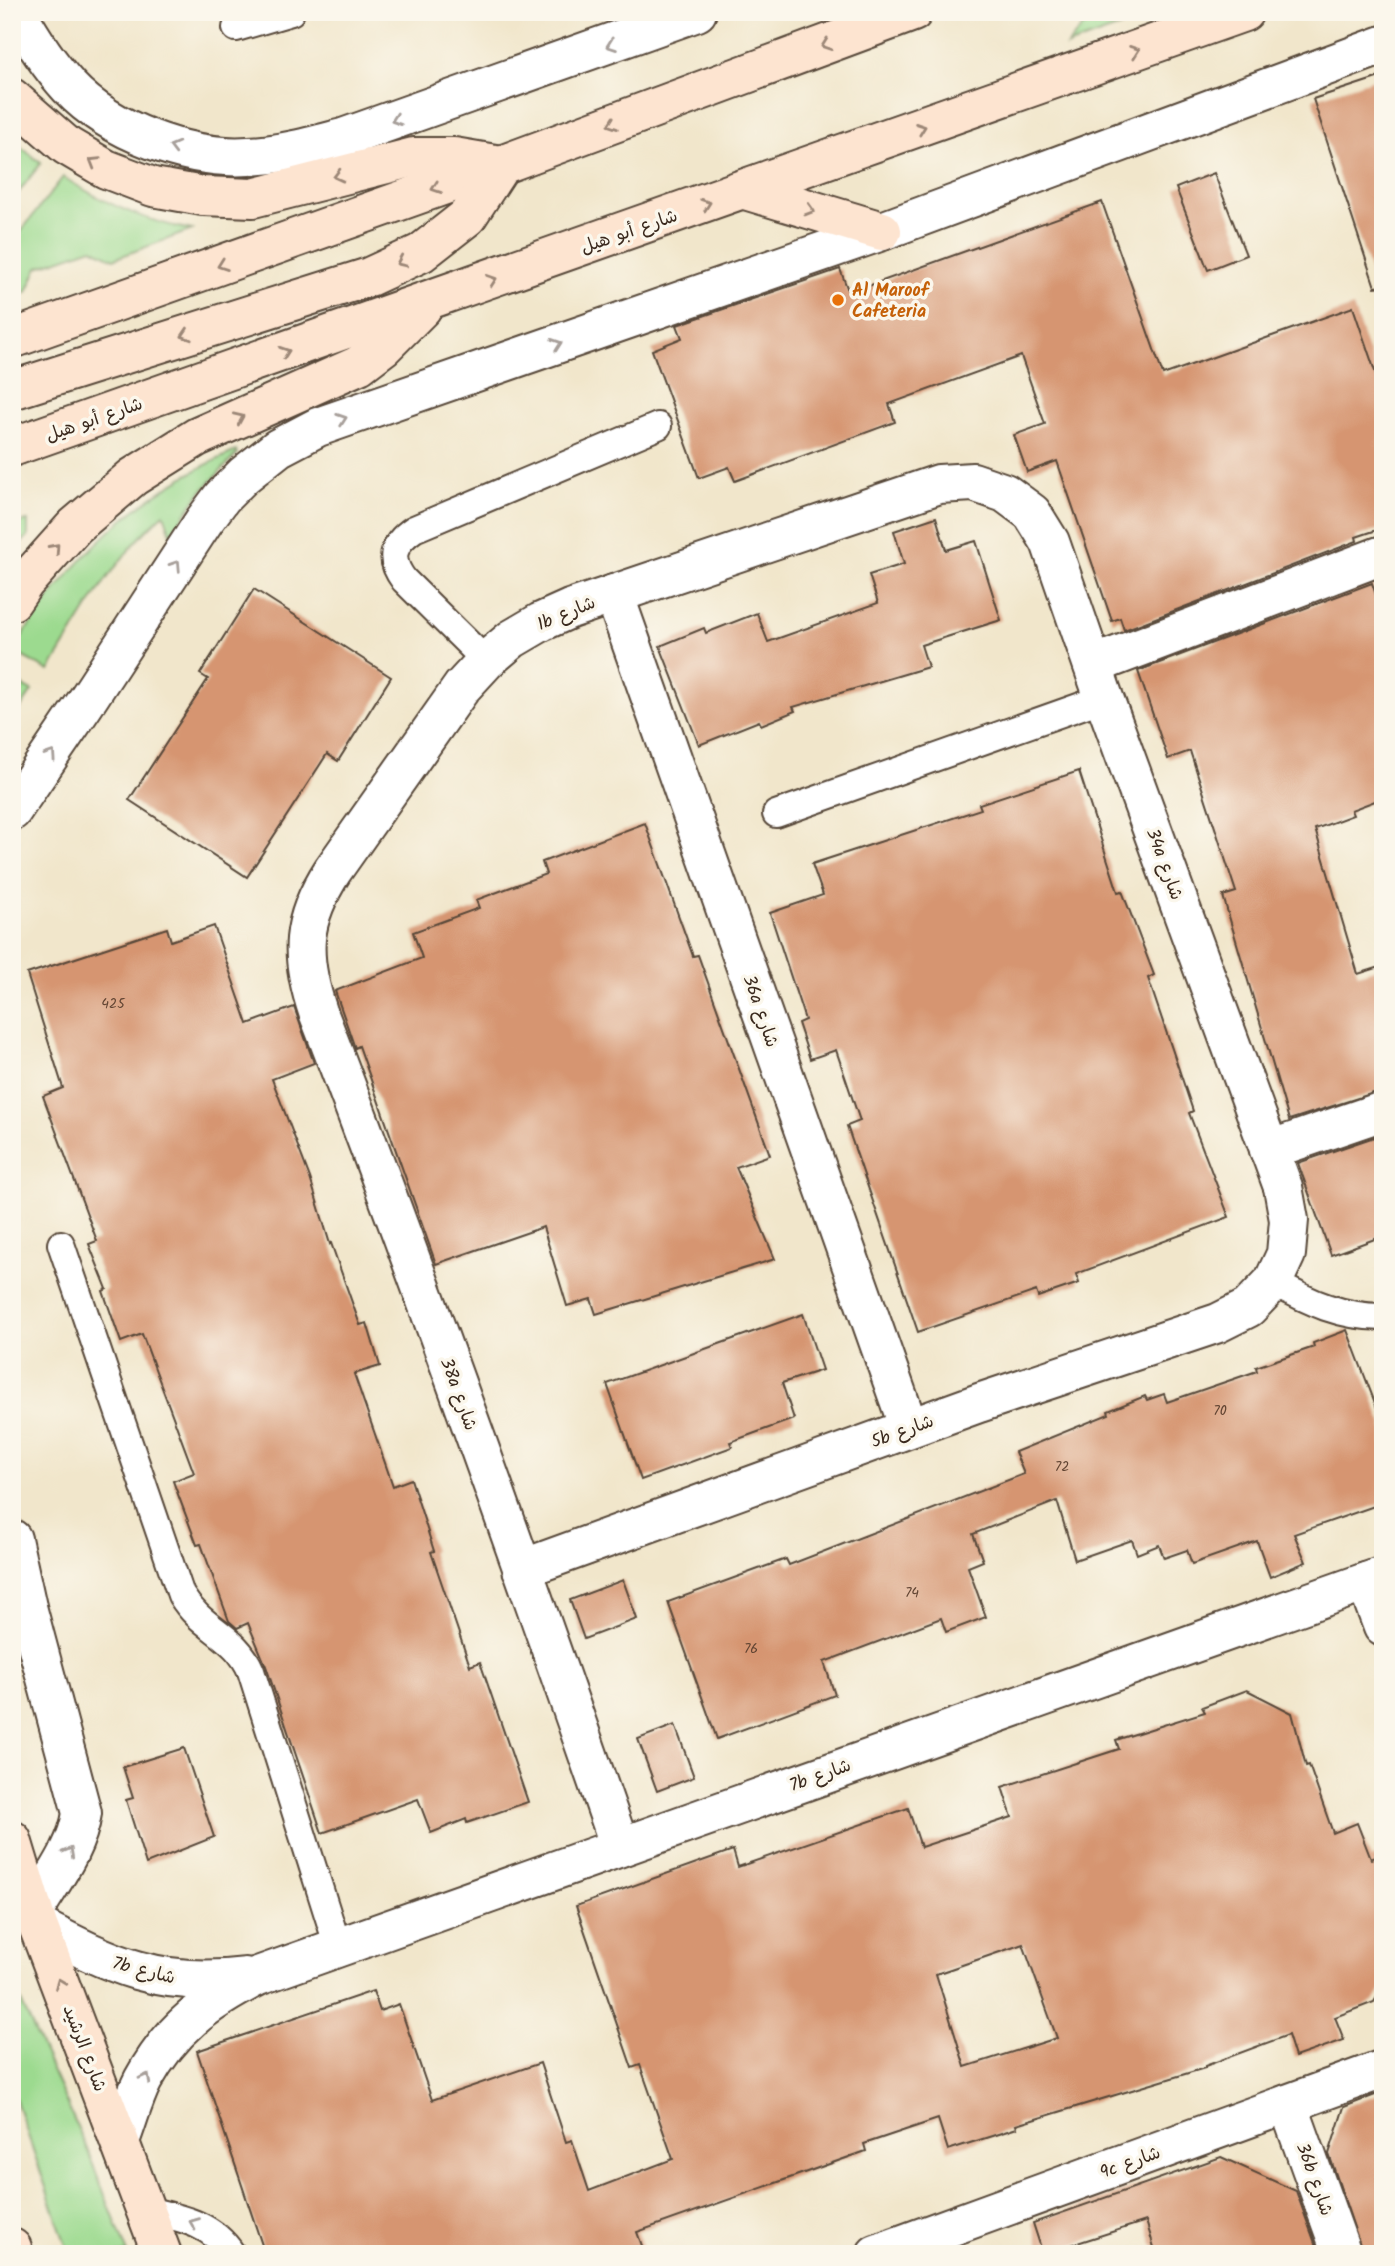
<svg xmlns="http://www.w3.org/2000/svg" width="1395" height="2266" font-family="Kalam,'Playpen Sans Arabic',sans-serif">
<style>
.green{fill:#9cda8f;stroke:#6c8256;stroke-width:2}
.building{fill:#d69571;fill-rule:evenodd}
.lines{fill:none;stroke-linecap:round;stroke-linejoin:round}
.service-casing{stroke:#564638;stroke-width:30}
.minor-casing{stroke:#564638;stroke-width:42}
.secondary-casing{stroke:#564638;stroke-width:42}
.service{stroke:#fff;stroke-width:26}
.minor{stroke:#fff;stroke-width:38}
.secondary{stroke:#fde4d0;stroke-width:38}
.oneway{stroke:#a79f9a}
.oneway2{stroke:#9c8777}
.food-dot{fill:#e8710a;stroke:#fbf7ec;stroke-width:2.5}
.labels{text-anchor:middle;stroke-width:7;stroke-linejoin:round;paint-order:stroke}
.number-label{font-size:14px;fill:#624533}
.street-label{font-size:18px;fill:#3b2a1e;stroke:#fbf7ec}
.food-label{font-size:18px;font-weight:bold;fill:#c56008;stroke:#fbf7ec;text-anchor:start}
</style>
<rect width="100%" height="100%" fill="#fbf7ec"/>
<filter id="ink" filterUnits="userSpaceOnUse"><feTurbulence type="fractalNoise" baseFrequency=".0143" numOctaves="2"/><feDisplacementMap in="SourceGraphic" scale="14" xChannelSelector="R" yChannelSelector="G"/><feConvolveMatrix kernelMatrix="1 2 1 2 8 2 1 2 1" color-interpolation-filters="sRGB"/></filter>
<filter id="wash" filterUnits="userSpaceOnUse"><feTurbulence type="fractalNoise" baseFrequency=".00686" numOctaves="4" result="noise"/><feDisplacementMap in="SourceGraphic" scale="28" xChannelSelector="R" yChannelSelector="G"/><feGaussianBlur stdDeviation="1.57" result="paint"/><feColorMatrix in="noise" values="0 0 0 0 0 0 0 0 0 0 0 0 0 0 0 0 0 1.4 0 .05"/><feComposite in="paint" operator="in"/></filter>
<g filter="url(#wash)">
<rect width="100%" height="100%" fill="#f1e6cb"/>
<!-- green -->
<g class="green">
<path d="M1111,12H1161L1067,46L1082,27Z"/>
<path d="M12,140L41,163L12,201Z"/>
<path d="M63,177C104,203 144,221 192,230L114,259L92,248L38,267L27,292L12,297V243Z"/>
<path d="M236,451L237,454L200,493L171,534L164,514C114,557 83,616 49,671L12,651C72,559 134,494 236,451Z"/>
<path d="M28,521V536L12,552V524Z"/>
<path d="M12,680L32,691L12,721Z"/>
<path d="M12,1981L84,2142L128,2254H69L12,2089Z"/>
</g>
<g id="blocks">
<!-- building -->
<g class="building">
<path d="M1383,76V286L1375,287L1313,99Z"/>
<path d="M1214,173L1246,255L1208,270L1176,188Z"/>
<path d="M1102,202L1163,375L1353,307L1383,395V528L1356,537L1357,541L1124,630L1120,618L1112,621L1057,461L1027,472L1014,435L1045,424L1021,356L889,404L895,422L735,481L729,467L699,478L652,350L682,338L677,325L840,269L849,293Z"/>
<path d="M936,517L946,550L976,541L1001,620L921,645L928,667L793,707L795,711L761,725L759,721L699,745L660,646L704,628L706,633L757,613L768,642L878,603L869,575L904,564L894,531Z"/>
<path d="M1372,583L1383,616V798L1351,810L1353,815L1315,829L1358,974L1383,966V1090L1289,1120L1223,896L1236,892L1190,751L1168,759L1138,671Z"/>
<path d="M254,589L391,677L338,761L327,754L247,877L129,800L208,679L200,674Z"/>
<path d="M1079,771L1118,892L1122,891L1154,975L1148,978L1193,1111L1189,1113L1229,1217L1076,1274L1079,1283L1038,1297L1036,1291L918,1332L847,1126L860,1121L836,1050L810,1059L798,1023L805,1020L770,913L823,895L812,864L981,809L979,804Z"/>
<path d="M645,823L693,956L698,955L770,1155L736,1167L775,1259L596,1314L591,1299L567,1306L543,1227L436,1264L359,1046L355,1048L335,991L422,958L413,932L479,908L476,900L546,874L542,862Z"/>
<path d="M214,926L248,1024L294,1007L314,1063L272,1079L310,1178L330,1244L331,1243L360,1325L367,1323L380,1366L354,1374L393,1486L411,1479L434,1551L431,1552L470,1666L480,1662L528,1802L467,1823L466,1819L431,1833L418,1799L322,1833L266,1666L248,1623L237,1628L229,1621L201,1544L197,1545L173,1481L194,1473L142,1334L121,1342L103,1291L107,1289L89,1244L97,1241L43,1096L63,1088L27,974L167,928L171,941Z"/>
<path d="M1383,1134V1236L1331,1255L1298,1163Z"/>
<path d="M803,1314L822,1370L782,1383L794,1419L730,1442L732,1447L641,1480L607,1384Z"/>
<path d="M1347,1330L1383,1424V1503L1294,1534L1306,1562L1270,1577L1257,1541L1192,1564L1187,1550L1164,1558L1159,1545L1137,1554L1132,1540L1075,1560L1057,1501L973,1534L983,1561L968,1567L986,1617L946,1632L941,1618L824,1662L835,1695L717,1739L668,1602L786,1559L789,1565L1024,1474L1015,1452L1109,1414L1108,1411L1145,1396L1147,1400L1164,1394L1167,1402L1257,1371L1256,1367L1314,1347L1313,1343Z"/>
<path d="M623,1580L637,1619L584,1639L570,1600Z"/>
<path d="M1247,1690L1292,1713L1306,1766L1309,1765L1333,1833L1357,1823L1371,1859L1383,1854V1987L1374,2002L1335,2017L1344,2040L1295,2057L1288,2035L1205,2066V2068L1016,2125L1017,2128L948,2150L938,2119L864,2144L866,2151L637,2232L645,2254H265L197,2051L373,1991L380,2011L399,2004L432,2100L540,2063L566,2142L572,2140L589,2191L673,2159L640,2065L632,2068L576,1906L733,1850L738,1867L908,1808L921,1847L1012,1817L1002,1787L1119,1749L1116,1740L1205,1712L1202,1707ZM1023,1944L1057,2038L965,2067L936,1974Z"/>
<path d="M675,1725L694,1777L657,1791L638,1739Z"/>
<path d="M184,1748L214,1837L146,1864L126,1800L133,1798L123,1767Z"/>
<path d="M1383,2092V2254H1363L1329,2154L1344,2107Z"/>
<path d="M1221,2157L1296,2191L1319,2254H1156L1146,2221L1043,2254L1033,2223Z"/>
</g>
</g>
</g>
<g filter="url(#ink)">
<use href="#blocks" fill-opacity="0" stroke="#564638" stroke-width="2"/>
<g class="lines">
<!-- service casing -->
<g class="service-casing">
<g id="service">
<path d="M236,28L291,12"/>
<path d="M486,661L404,580C388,559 392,544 414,529L658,426"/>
<path d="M776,814L1104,698"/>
<path d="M61,1244L181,1595C202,1630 236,1635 251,1671L338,1947"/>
<path d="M1273,1282C1309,1302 1341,1317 1383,1317"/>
<path d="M146,2210C180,2218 212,2223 232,2254"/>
</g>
</g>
<!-- minor casing -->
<g class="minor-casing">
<g id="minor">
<path d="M17,12C32,39 48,64 69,87C110,131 188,160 249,156C281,155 312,146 343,138L697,12"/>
<path d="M614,594L909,1428"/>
<path d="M1093,665L1380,556"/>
<path d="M12,811L84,705L204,521L222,497L244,475L278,448L318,427L882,231L1383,45"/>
<path d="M1269,1150L1383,1111"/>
<path d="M12,1539L27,1607L82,1813C77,1849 52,1880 34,1911"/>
<path d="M522,1569L979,1403L1218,1323L1248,1308L1273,1282L1286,1254L1289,1220L1283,1187L1104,698L1050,542L1032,513L1005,493L973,482L939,484L570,609L541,622L512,639L486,661L462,687L333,870C300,921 299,955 318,1012C424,1288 523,1567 620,1847"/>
<path d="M1366,1582L1383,1627"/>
<path d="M38,1926C112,1965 160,1988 245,1977"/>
<path d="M1288,2104L1342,2254"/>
<path d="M120,2141C128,2121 133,2099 143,2080C172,2027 206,2003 258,1976L1383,1576"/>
<path d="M876,2254L1383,2069"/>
</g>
</g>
<!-- secondary casing -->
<g class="secondary-casing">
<g id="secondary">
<path d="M12,98L67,146L106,169L153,187L203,196L253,198L414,157H454L495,164"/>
<path d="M745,190L882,231"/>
<path d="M12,339L501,165L913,12"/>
<path d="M12,390L369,277L421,253L467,217L501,165"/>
<path d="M12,447L1244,12"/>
<path d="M12,601L25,582L75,526L133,477L197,437L359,365L384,346L422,308"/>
<path d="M12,1840L38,1926L162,2254"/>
<path d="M12,2248L14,2254"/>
</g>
</g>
<!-- service -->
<use href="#service" class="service"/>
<!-- minor -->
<use href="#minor" class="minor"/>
<!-- secondary -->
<use href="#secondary" class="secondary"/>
</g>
<!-- one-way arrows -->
<defs><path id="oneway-chevron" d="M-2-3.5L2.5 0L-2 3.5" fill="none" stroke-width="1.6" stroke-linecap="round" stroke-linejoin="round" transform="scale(1.75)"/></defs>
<g class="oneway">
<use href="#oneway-chevron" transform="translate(611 45) rotate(160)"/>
<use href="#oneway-chevron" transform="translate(396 120) rotate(161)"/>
<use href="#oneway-chevron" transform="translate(174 147) rotate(-165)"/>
<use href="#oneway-chevron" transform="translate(557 344) rotate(-19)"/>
<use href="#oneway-chevron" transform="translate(342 419) rotate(-19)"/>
<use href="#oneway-chevron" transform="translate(176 565) rotate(-57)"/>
<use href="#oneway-chevron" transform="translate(51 755) rotate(-56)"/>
<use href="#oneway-chevron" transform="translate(69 1852) rotate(-61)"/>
<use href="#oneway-chevron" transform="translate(146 2078) rotate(-62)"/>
<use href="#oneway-chevron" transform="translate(194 2223) rotate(-158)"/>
</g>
<g class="oneway2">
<use href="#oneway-chevron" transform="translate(826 45) rotate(160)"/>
<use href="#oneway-chevron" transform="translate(1135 51) rotate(-20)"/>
<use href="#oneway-chevron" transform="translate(612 124) rotate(160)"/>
<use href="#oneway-chevron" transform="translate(921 128) rotate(-20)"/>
<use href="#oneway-chevron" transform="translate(94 162) rotate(-149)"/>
<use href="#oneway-chevron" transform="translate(338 176) rotate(166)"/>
<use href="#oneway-chevron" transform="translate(436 188) rotate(160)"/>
<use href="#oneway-chevron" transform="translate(706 204) rotate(-19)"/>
<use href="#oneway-chevron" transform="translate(810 210) rotate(16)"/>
<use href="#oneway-chevron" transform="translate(401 262) rotate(156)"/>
<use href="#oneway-chevron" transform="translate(222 265) rotate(160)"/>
<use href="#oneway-chevron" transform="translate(492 280) rotate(-19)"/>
<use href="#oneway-chevron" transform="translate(186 335) rotate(162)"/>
<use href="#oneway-chevron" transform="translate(285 352) rotate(-19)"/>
<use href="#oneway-chevron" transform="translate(239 418) rotate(-24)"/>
<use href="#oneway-chevron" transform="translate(55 548) rotate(-48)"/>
<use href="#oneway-chevron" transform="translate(60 1983) rotate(-111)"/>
</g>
</g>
<!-- markers -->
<circle class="food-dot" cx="838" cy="300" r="7"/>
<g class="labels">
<!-- number labels -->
<g class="number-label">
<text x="113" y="1008">425</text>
<text x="1220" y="1415">70</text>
<text x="1062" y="1471">72</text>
<text x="912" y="1597">74</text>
<text x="751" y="1653">76</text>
</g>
<!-- street labels -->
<g class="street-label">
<text transform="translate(629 231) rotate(-19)" y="6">شارع أبو هيل</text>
<text transform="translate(94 419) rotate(-19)" y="6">شارع أبو هيل</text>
<text transform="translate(566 613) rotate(-23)" y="6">1b شارع</text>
<text transform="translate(1165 864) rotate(70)" y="6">34a شارع</text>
<text transform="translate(761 1011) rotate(71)" y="6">36a شارع</text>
<text transform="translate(459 1394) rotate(70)" y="6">38a شارع</text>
<text transform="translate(902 1431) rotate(-20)" y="6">5b شارع</text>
<text transform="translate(820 1775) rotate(-20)" y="6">7b شارع</text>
<text transform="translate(144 1970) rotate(14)" y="6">7b شارع</text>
<text transform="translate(85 2048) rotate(69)" y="6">شارع الرشيد</text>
<text transform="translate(1130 2162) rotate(-20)" y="6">9c شارع</text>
<text transform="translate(1315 2179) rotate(70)" y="6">36b شارع</text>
</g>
<!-- food labels -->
<g class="food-label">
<text x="852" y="296">Al Maroof<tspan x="852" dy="21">Cafeteria</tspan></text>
</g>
</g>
<!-- margin -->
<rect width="1395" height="2266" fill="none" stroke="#fbf7ec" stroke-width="42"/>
</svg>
